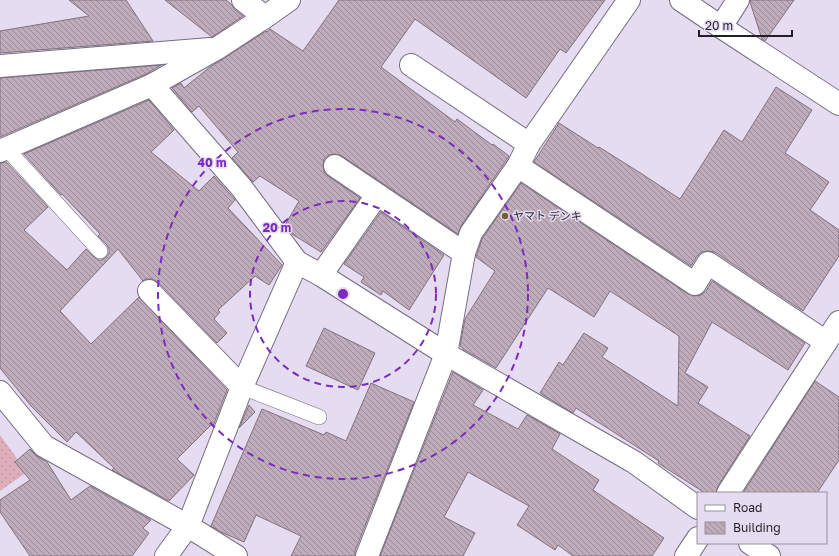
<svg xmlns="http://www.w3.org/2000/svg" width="839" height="556" font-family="'Golos Text','Noto Sans JP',sans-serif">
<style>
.park{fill:url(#park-dots)}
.building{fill:url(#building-back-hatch);stroke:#81707e}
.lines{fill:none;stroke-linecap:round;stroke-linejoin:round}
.lane-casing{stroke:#756d7f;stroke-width:16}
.street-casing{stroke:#756d7f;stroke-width:24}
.lane{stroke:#fff;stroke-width:15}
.street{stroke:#fff;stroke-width:22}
.ring{fill:none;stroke:#7b2cbf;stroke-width:2;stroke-dasharray:7 5}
.poi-dot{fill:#776030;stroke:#e5dcf1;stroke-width:1.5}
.labels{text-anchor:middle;stroke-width:3;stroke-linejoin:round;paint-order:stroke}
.poi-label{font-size:11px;fill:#221e26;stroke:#e5dcf1;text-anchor:start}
.centre{fill:#7b2cbf;stroke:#e5dcf1;stroke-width:2}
.ring-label{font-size:12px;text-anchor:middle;font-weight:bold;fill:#7b2cbf;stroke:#e5dcf1;stroke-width:3;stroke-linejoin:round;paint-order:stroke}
</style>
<defs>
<pattern id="park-dots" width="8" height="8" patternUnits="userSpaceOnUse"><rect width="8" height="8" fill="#deafbb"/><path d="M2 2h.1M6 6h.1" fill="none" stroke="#be96a1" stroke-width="1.8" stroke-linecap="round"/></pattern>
<pattern id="building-back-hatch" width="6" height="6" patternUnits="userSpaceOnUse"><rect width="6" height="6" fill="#bfacba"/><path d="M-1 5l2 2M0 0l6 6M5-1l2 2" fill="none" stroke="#9b8b97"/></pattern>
</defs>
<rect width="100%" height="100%" fill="#e5dcf1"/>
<!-- park -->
<path class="park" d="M0,435L27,472L0,491Z"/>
<!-- building -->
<g class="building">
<path d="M69,0H126L153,41L0,53V31L89,16Z"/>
<path d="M165,0H226L231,4L235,10L243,16L212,37Z"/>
<path d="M339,0H605L566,53L560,49L526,98L415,19L381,67L455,122L457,119L492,145L493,144L509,156L461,226L458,234L342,156L335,154L329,155L324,159L323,165L324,172L328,176L360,198L321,252L292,234L285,225L299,201L260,176L253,182L232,158L238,152L199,106L192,112L172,88L181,83L184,88L210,67L223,59L266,31L267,32L270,29L303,51Z"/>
<path d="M750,0H794L765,41L762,39L750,2Z"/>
<path d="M161,65L146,74L0,137V78Z"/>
<path d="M776,87L812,110L785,153L829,182L810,210L839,230V256L803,311L715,252L708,251L702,252L697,256L691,266L534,162L559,123L598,148L599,147L642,174L680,199L724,130L742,142Z"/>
<path d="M149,100L174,130L151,152L199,191L214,176L235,200L228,208L282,265L269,285L255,276L218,310L220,312L214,319L227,333L217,343L158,282L152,279H146L143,281L118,249L60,311L91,344L139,297L227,390L213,426L211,425L177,459L194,475L169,501L112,470L114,468L76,432L67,442L31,406L0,368V163L6,162L48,207L24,230L67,270L86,249L94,257L98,260H102L106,257L109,253V249L107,245L98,236L100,234L62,194L61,195L24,154Z"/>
<path d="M521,183L688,294L695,296L701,295L706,291L712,281L805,343L788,370L712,322L685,373L708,387L698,403L750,436L718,486L716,493H705L658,463L659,461L576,408L573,413L540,393L559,362L563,365L584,333L608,348L602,357L678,406L679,336L610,291L594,317L548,288L496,368L463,349V348L460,346L465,319L495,271L476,257L482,239Z"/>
<path d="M381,212L444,255L409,310L383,291L381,295L361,282L364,277L344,264Z"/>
<path d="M324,328L375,353L358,390L306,366Z"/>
<path d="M453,372L483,390L473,405L518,429L527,415L560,434L552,449L599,480L593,490L664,538L652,556H573L558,545L555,550L517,525L529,506L468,472L444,517L475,533L463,556H380L441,402Z"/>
<path d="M815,381L839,397V460L817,493H743Z"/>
<path d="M371,383L414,402L355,551V556H291L301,536L256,515L244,542L221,532L211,526L262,409L324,435L326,432L346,441Z"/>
<path d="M249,405L255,412L239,428Z"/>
<path d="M30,449L38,457L47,462L71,500L90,486L151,520L143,528L149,533L132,556H30L0,512V500L30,480L15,462Z"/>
</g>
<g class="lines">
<!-- lane casing -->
<g class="lane-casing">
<g id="lane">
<path d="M6,148L100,251"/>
<path d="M242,387L319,417"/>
</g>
</g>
<!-- street casing -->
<g class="street-casing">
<g id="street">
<path d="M243,0L265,17"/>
<path d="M681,0L721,27L839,104"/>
<path d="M721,27L738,0"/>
<path d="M411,65L529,144"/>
<path d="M0,66L210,49"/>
<path d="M152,85L241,187L297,262L321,275L446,354L634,462L698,508"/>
<path d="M0,151L152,85L216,49L265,17L289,0"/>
<path d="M335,166L464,253"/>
<path d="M518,166L695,284L708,263L826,342"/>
<path d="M321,275L377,195"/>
<path d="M149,291L242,387"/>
<path d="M0,392L44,446L188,526L236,556"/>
<path d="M728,493L839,322"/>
<path d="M750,543L769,556"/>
<path d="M166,556L188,526L242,387L297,262"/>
<path d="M367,556L446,354L464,253L471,233L518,166L529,144L629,0"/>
<path d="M686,556L698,538"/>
</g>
</g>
<!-- lane -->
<use href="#lane" class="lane"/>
<!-- street -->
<use href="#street" class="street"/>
</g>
<!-- distance rings -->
<g class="ring">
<circle cx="343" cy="294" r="93"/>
<circle cx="343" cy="294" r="185"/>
</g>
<!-- markers -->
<circle class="poi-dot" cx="505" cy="216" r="4"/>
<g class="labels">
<!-- poi labels -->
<g class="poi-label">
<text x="513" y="220">ヤマト デンキ</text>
</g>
</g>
<circle cx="343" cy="294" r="6" class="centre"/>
<g class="ring-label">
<text x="212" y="167">40 m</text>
<text x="277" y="232">20 m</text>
</g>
<!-- legend -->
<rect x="697" y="492" width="130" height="52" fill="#e5dcf1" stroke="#9790a0"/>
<rect x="705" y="505" width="20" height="6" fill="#ffffff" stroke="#9790a0"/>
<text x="733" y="512" font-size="12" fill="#221e26">Road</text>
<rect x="705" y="522" width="20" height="12" fill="url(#building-back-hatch)" stroke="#9790a0"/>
<text x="733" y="532" font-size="12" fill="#221e26">Building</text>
<!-- scale -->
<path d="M699 30v6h93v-6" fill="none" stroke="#221e26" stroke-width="2"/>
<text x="705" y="30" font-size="12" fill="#221e26" stroke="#e5dcf1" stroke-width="3" paint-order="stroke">20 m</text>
</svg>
